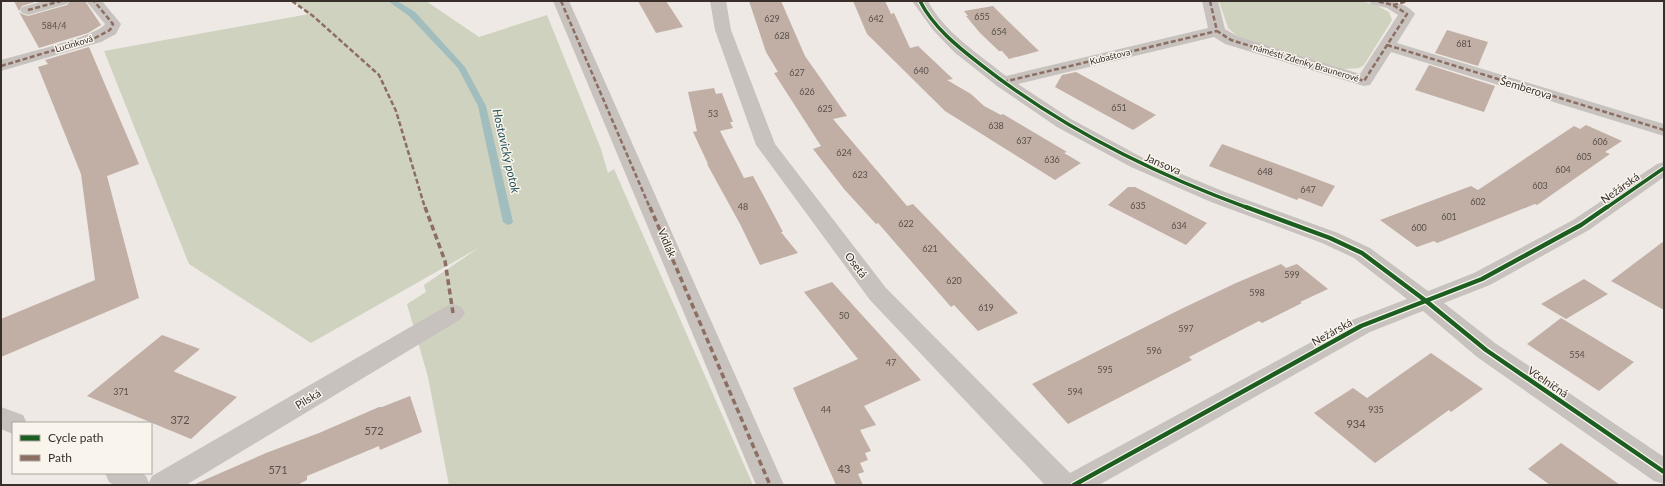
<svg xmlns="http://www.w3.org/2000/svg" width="1665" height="486" font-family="Lato,sans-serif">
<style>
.green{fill:#ced2bf}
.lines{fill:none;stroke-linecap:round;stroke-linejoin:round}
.stream{fill:#a1bdbe;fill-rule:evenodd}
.building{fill:#c1afa6}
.minor{fill:#c7c2bd;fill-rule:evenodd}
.quiet-far1{stroke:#8d6e63;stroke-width:2.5;stroke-dasharray:5 2.5;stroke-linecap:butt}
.quiet{stroke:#8d6e63;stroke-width:3.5;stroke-dasharray:6 3.5;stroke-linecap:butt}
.cycleway-far1-casing{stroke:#f9f4ec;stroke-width:5.5}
.cycleway-casing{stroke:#f9f4ec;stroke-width:7}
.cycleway-far1{stroke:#1b5e20;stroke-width:3.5}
.cycleway{stroke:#1b5e20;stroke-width:4.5}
.labels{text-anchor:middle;stroke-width:3;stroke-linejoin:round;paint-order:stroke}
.number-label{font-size:9px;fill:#5a4f4a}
.far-street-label{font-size:9px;fill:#382f2b;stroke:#f9f4ec}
.street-label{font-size:11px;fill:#382f2b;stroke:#f9f4ec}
.near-number-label{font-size:11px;fill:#5a4f4a}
.water-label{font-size:12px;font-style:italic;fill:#225258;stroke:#f9f4ec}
</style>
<rect width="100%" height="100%" fill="#eee9e4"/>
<!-- green -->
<g class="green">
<path d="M294,1H426L479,37L547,15L601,149L608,173L614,169L753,485H449L428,377L407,304L426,292L424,285L480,247L311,343L189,264L104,51L309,14Z"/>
<path d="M1219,1H1361L1376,5L1389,12L1392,20L1364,65L1359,68L1343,69L1237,36L1228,28Z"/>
</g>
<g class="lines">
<!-- stream -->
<path class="stream" d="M388,1H397L415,12L465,67L486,106L513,222L511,224L508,225L503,222L478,106L458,68L409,16Z"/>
</g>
<!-- building -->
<g class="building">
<path d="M14,1H38L22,6L19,11Z"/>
<path d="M70,1H85L101,25L88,33L39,48L19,12L22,14L28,16L67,5Z"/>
<path d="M638,1H666L683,27L656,33Z"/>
<path d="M749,1H781L805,56L847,116L833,119L907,206L913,204L1018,313L978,331L954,305L951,307L878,223L876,224L844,189L813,149L821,146L774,73L778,72L766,52Z"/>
<path d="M853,1H885L891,14L894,13L910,48L918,46L953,79L947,80L971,94L984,106L1001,115L1003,114L1067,152L1064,153L1081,163L1055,180L945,111L867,34Z"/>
<path d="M993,6L1008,21L1039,51L1009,59L1002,51H999L980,33L966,16H968L964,11Z"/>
<path d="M1447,30L1488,42L1478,66L1435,53Z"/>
<path d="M89,47L139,164L107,176L139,298L1,357V319L95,280L81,174L38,67L48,64L45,60Z"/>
<path d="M1429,65L1495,86L1484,112L1415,90Z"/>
<path d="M1076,72L1156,115L1133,130L1055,87L1062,75Z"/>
<path d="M714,88L716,94L722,93L733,122H730L733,128L720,131L744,178L753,176L783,232H781L798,253L760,265L740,224L707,164H708L693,132L697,131L688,92Z"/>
<path d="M1586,125L1622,141L1605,152L1610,154L1537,205L1535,204L1437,243L1434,241L1417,247L1380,220L1471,186L1478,190L1574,126L1580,129Z"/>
<path d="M1222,144L1293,170L1335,186L1322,207L1299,198L1297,200L1209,166Z"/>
<path d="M1128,187H1135L1207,223L1186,245L1108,205Z"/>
<path d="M1664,241V310L1611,281Z"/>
<path d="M1281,264L1286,268L1297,264L1328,289L1300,302L1302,303L1262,323L1259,321L1189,357L1192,360L1068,424L1032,384L1181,309L1236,283Z"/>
<path d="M1584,279L1608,294L1566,319L1541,304Z"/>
<path d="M832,282L921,380L864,406L876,425L860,430L871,451L865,453L868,460L860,463L864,472L858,474L863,485H836L793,388L858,359L804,292Z"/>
<path d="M1561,318L1634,362L1599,391L1527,344Z"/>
<path d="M162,335L200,349L174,371L175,372L237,397L191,439L87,396Z"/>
<path d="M1431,353L1483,389L1451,412L1449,410L1375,463L1314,413L1353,388L1367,398Z"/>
<path d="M410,396L422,432L380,450L379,446L307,476V480L297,485H193L266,453L319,433L379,407H382Z"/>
<path d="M1561,443L1620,485H1550L1528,469Z"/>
</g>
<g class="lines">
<!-- minor -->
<g class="minor">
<path d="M43,1H69L67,4L28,15L22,13L20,10L22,7Z"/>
<path d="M86,1H102L121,24L116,34L101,42L1,71V60C18,55 98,36 105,24Z"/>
<path d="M553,1H569L784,485H756Z"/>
<path d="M710,1H726L731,30L775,144L886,288L1070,473L1352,320L1407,299L1354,258L1322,243L1211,202L1131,167L1057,127L997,86L954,52L933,30L912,1H928C943,31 980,55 1006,76L1208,28L1202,1H1218L1225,29L1237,36L1360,74L1398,15L1387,8L1371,4L1369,1C1386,1 1404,0 1415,14L1397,43L1664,124V136L1391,52L1370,85L1364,86L1225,44L1214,37L1018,84L1071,119L1145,159L1225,192L1338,233L1370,248L1428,291L1474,273L1573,220L1657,164L1664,162V177L1589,230L1490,285L1444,303L1495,343L1664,457V484L1654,481L1477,357L1423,311L1370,332L1099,485H1045L870,300L759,149L756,145L715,30Z"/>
<path d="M453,304L461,307L465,313L461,319L186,485H114L109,482L105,473H141L146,476L149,483L152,476L445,307Z"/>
<path d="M1,407L23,415L27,423H13V434L1,429Z"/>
</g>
<!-- quiet-far1 -->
<g class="quiet-far1">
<path d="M292,1L313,16L379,75L396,111L425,208"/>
<path d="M561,1L650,208"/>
<path d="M1210,1L1217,31L1231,40L1364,81L1407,14L1393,5L1377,1"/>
<path d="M1393,5L1408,1"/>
<path d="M28,10L61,1"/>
<path d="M1387,45L1664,130"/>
<path d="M1,66L95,38L110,30L113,24L94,1"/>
<path d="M1003,82L1217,31"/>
</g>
<!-- quiet -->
<g class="quiet">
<path d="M425,207L445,261L453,313"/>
<path d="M650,207L770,485"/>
</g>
<!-- cycleway-far1 casing -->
<g class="cycleway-far1-casing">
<g id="cycleway-far1">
<path d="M920,1C933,27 958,47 980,64C1061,128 1152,173 1248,208"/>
<path d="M1606,208L1664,168"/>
</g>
</g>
<!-- cycleway casing -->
<g class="cycleway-casing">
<g id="cycleway">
<path d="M1246,207L1330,238L1362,253L1426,301L1486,350L1664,472"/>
<path d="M1074,485L1361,326L1482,279L1581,225L1607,207"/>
</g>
</g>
<!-- cycleway-far1 -->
<use href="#cycleway-far1" class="cycleway-far1"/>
<!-- cycleway -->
<use href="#cycleway" class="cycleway"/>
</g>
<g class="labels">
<!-- number labels -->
<g class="number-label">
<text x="982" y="20">655</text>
<text x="772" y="22">629</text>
<text x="876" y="22">642</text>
<text x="54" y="29">584/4</text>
<text x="999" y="35">654</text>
<text x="782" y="39">628</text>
<text x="1464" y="47">681</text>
<text x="921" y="74">640</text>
<text x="797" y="76">627</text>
<text x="807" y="95">626</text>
<text x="1119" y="111">651</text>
<text x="825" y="112">625</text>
<text x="713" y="117">53</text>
<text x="996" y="129">638</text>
<text x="1024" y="144">637</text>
<text x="1600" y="145">606</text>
<text x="844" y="156">624</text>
<text x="1584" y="160">605</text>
<text x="1052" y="163">636</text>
<text x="1563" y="173">604</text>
<text x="1265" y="175">648</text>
<text x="860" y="178">623</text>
<text x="1540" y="189">603</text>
<text x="1308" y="193">647</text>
<text x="1478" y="205">602</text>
<text x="1138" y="209">635</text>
<text x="743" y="210">48</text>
<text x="1449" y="220">601</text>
<text x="906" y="227">622</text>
<text x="1179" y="229">634</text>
<text x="1419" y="231">600</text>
<text x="930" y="252">621</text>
<text x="1292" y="278">599</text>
<text x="954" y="284">620</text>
<text x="1257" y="296">598</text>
<text x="986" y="311">619</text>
<text x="844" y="319">50</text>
<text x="1186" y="332">597</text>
<text x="1154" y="354">596</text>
<text x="1577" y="358">554</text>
<text x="891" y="366">47</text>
<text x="1105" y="373">595</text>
<text x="121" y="395">371</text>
<text x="1075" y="395">594</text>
<text x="826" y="413">44</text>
<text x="1376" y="413">935</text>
</g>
<!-- far-street labels -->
<g class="far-street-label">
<text transform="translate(74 44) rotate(-17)" y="3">Lucinková</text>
<text transform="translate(1110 57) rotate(-14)" y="3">Kubaštova</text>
<text transform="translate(1306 63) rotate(17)" y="3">náměstí Zdenky Braunerové</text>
</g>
<!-- street labels -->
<g class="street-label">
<text transform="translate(1526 88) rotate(17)" y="4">Šemberova</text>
<text transform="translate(1163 164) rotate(23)" y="4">Jansova</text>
<text transform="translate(1620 188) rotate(-35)" y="4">Nežárská</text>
<text transform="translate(667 243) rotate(67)" y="4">Vidlák</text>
<text transform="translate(856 265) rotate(53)" y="4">Osetá</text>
<text transform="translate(1332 332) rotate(-29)" y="4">Nežárská</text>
<text transform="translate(1548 382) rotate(34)" y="4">Včelničná</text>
<text transform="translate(308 399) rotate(-31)" y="4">Pilská</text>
</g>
<!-- near-number labels -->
<g class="near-number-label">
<text x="180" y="424">372</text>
<text x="1356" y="428">934</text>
<text x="374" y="435">572</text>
<text x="844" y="473">43</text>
<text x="278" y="474">571</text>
</g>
<!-- water labels -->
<g class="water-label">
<text transform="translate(506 151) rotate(77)" y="4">Hostavický potok</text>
</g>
</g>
<!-- border -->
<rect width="1665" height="486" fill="none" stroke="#382f2b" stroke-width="4"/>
<!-- legend -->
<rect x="12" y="422" width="140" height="52" fill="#f9f4ec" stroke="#aca59f"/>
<rect x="20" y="435" width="20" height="6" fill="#1b5e20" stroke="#aca59f"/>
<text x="48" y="442" font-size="12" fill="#382f2b">Cycle path</text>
<rect x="20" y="455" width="20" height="6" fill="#8d6e63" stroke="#aca59f"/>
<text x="48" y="462" font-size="12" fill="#382f2b">Path</text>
</svg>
